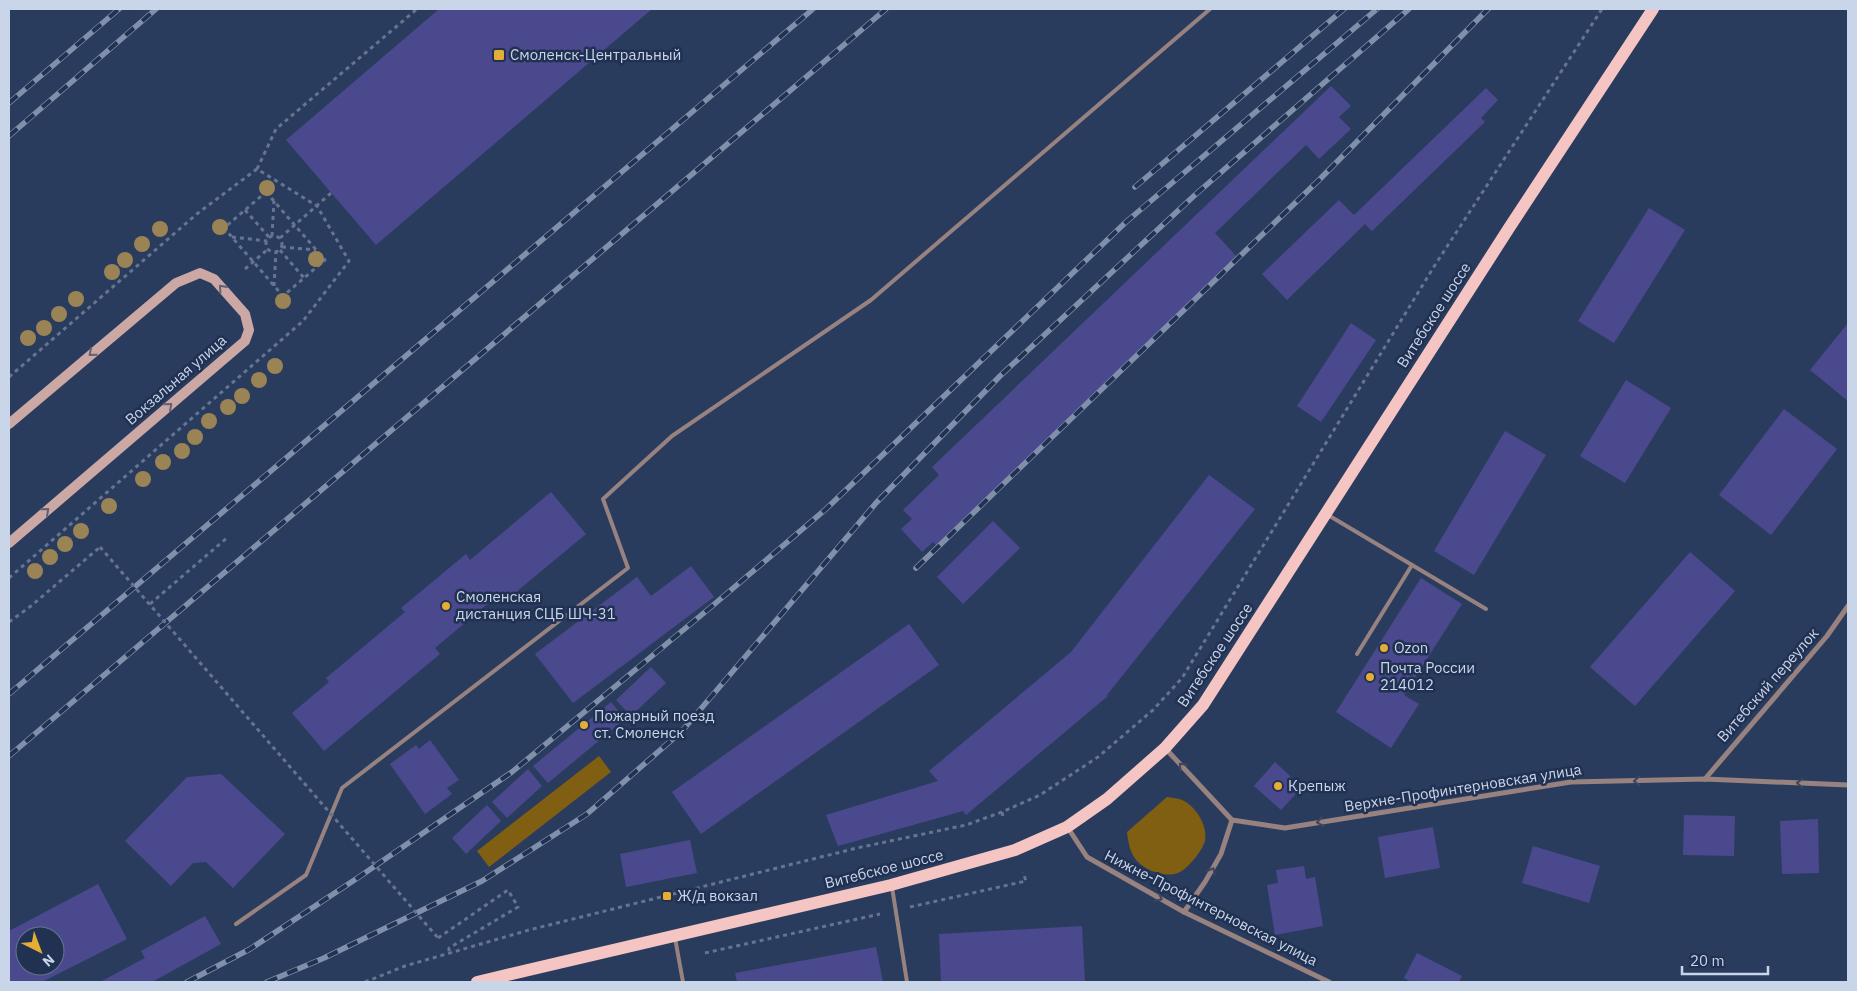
<svg xmlns="http://www.w3.org/2000/svg" width="1857" height="991" font-family="'IBM Plex Sans',sans-serif">
<style>
.green{fill:#805e12}
.building{fill:#4b498e;fill-rule:evenodd}
.lines{fill:none;stroke-linecap:round;stroke-linejoin:round}
.path{stroke:#647491;stroke-width:3;stroke-dasharray:4 4;stroke-linecap:butt}
.lane{stroke:#988280;stroke-width:4}
.street{stroke:#988280;stroke-width:5}
.secondary{stroke:#cca8a5;stroke-width:10}
.primary{stroke:#f4c5c2;stroke-width:12}
.rail-casing{stroke:#8190aa;stroke-width:5.5}
.rail{stroke:#213152;stroke-width:4;stroke-dasharray:11;stroke-linecap:butt}
.path-bridge{stroke:#647491;stroke-width:3;stroke-dasharray:4 4;stroke-linecap:butt}
.tree{fill:#9a8455}
.oneway{stroke:#656173}
.oneway2{stroke:#3f455e}
.poi-dot{fill:#e4ad35;stroke:#213152;stroke-width:2}
.labels{text-anchor:middle;stroke-width:5;stroke-linejoin:round;paint-order:stroke}
.poi-label{font-size:15px;fill:#c9d5e9;stroke:#213152;text-anchor:start}
.street-label{font-size:15px;fill:#c9d5e9;stroke:#213152}
</style>
<rect width="100%" height="100%" fill="#2a3c5e"/>
<!-- green -->
<g class="green">
<path d="M599,756L611,772L489,867L477,851Z"/>
<path d="M1167,797C1172,798 1178,798 1182,800C1196,806 1208,826 1205,841C1202,851 1188,869 1178,873C1169,876 1160,874 1152,871C1133,863 1129,850 1127,832Z"/>
</g>
<!-- building -->
<g class="building">
<path d="M439,9H652L376,245L286,140Z"/>
<path d="M1331,86L1351,106L1339,117L1351,129L1319,159L1306,145L1215,233L1237,257L936,545L933,542L922,552L901,529L912,519L903,510L939,475L932,467Z"/>
<path d="M1486,88L1498,100L1481,118L1485,122L1372,231L1365,224L1287,300L1262,274L1339,200L1354,215Z"/>
<path d="M1649,208L1685,230L1614,343L1578,321Z"/>
<path d="M1351,323L1376,340L1321,422L1297,406Z"/>
<path d="M1848,323V401L1810,370Z"/>
<path d="M1626,380L1671,408L1625,483L1580,456Z"/>
<path d="M1784,409L1837,449L1771,535L1719,495Z"/>
<path d="M1505,431L1546,455L1474,575L1434,551Z"/>
<path d="M1209,475L1255,509L1107,695L1108,696L966,815L963,811L838,846L826,815L938,781L929,771L1071,652Z"/>
<path d="M551,492L586,534L503,603L497,596L435,648L440,654L324,751L292,713L329,682L326,678L405,612L401,608L466,554L470,560Z"/>
<path d="M993,521L1020,548L963,604L937,577Z"/>
<path d="M1690,552L1735,591L1635,706L1590,667Z"/>
<path d="M691,566L714,597L573,703L535,654L637,577L651,596Z"/>
<path d="M1421,578L1462,604L1404,695L1419,704L1391,748L1336,712Z"/>
<path d="M909,624L939,665L701,834L672,792Z"/>
<path d="M651,667L666,683L631,716L616,700Z"/>
<path d="M611,702L625,719L548,783L533,766Z"/>
<path d="M430,740L459,780L447,788L452,794L425,814L390,764L416,745L419,749Z"/>
<path d="M1275,762L1302,787L1281,810L1254,786Z"/>
<path d="M528,769L542,786L507,818L492,802Z"/>
<path d="M221,774L285,834L233,888L206,862L193,863L171,886L125,841L187,777Z"/>
<path d="M487,805L501,821L466,854L452,838Z"/>
<path d="M1684,815L1735,816L1734,856L1683,855Z"/>
<path d="M1818,819L1819,873L1782,874L1780,821Z"/>
<path d="M1433,827L1440,868L1385,878L1378,837Z"/>
<path d="M690,840L697,873L626,887L620,854Z"/>
<path d="M1533,846L1600,866L1589,903L1522,883Z"/>
<path d="M1304,866L1306,879L1315,877L1323,926L1275,935L1267,885L1278,883L1276,870Z"/>
<path d="M98,884L127,939L42,982H9V931ZM25,936H55V966H25Z"/>
<path d="M205,916L221,944L152,982H100L145,958L141,951Z"/>
<path d="M1082,926L1085,982H941L939,934Z"/>
<path d="M876,947L883,982H737L735,973Z"/>
<path d="M1417,953L1462,976L1459,982H1411L1404,978Z"/>
</g>
<g class="lines">
<!-- path -->
<g class="path">
<path d="M257,169L276,129L417,9"/>
<path d="M266,192L325,260L283,296L224,228Z"/>
<path d="M245,210L269,237"/>
<circle cx="274" cy="244" r="8"/>
<path d="M272,236L274,201"/>
<path d="M232,237L267,241"/>
<path d="M280,238L331,193"/>
<path d="M282,247L316,250"/>
<path d="M280,250L304,278"/>
<path d="M245,269L268,249"/>
<path d="M274,286L276,252"/>
<path d="M9,377L198,213L257,169L317,206L349,261L303,321L9,578"/>
<path d="M150,604L228,537"/>
<path d="M9,622L31,606L100,547"/>
<path d="M1002,812L1003,817"/>
<path d="M910,907L1026,881L1023,872"/>
<path d="M438,938L508,890L518,907L449,948V954"/>
<path d="M705,953L880,914"/>
<path d="M365,982L405,966L529,930L857,848L966,825L1002,812L1040,795L1098,757L1153,710L1182,678L1435,265L1602,9"/>
</g>
<!-- lane -->
<g class="lane">
<path d="M1328,515L1486,609"/>
<path d="M1357,654L1412,565"/>
<path d="M892,887L907,982"/>
<path d="M236,924L306,875L342,788L628,568L603,499L672,436L871,300L1210,9"/>
<path d="M675,938L683,982"/>
</g>
<!-- street -->
<g class="street">
<path d="M1165,748L1232,820L1285,828L1571,782L1705,779L1848,785"/>
<path d="M1705,779L1827,636L1848,606"/>
<path d="M1068,828L1087,857L1184,912L1329,982"/>
<path d="M1184,912L1205,882L1221,854L1232,820"/>
</g>
<!-- secondary -->
<path class="secondary" d="M9,424L176,283L200,273L214,279L245,314L249,330L245,341L9,543"/>
<!-- primary -->
<path class="primary" d="M477,982L891,885L1015,850L1067,827L1107,799L1165,748L1203,705L1509,228L1653,9"/>
<!-- rail casing -->
<g class="rail-casing">
<g id="rail">
<path d="M9,103L119,9"/>
<path d="M9,136L156,9"/>
<path d="M1135,187L1344,9"/>
<path d="M916,568L1319,180L1488,9"/>
<path d="M9,694L813,9"/>
<path d="M9,756L886,9"/>
<path d="M187,982L250,949L359,877L512,772L711,607L826,509L1126,222L1377,9"/>
<path d="M267,982L324,958L482,881L587,814L682,731L876,503L1000,376L1196,194L1409,9"/>
</g>
</g>
<!-- rail -->
<use href="#rail" class="rail"/>
<!-- path-bridge -->
<path class="path-bridge" d="M100,547L438,938"/>
</g>
<!-- trees -->
<g class="tree">
<circle cx="267" cy="188" r="8"/>
<circle cx="220" cy="227" r="8"/>
<circle cx="160" cy="229" r="8"/>
<circle cx="142" cy="244" r="8"/>
<circle cx="316" cy="259" r="8"/>
<circle cx="125" cy="260" r="8"/>
<circle cx="112" cy="272" r="8"/>
<circle cx="76" cy="299" r="8"/>
<circle cx="283" cy="301" r="8"/>
<circle cx="59" cy="314" r="8"/>
<circle cx="44" cy="328" r="8"/>
<circle cx="28" cy="338" r="8"/>
<circle cx="275" cy="366" r="8"/>
<circle cx="259" cy="380" r="8"/>
<circle cx="242" cy="396" r="8"/>
<circle cx="228" cy="407" r="8"/>
<circle cx="209" cy="421" r="8"/>
<circle cx="195" cy="437" r="8"/>
<circle cx="182" cy="451" r="8"/>
<circle cx="163" cy="462" r="8"/>
<circle cx="143" cy="479" r="8"/>
<circle cx="109" cy="506" r="8"/>
<circle cx="81" cy="531" r="8"/>
<circle cx="65" cy="544" r="8"/>
<circle cx="50" cy="557" r="8"/>
<circle cx="35" cy="571" r="8"/>
</g>
<!-- one-way arrows -->
<defs><path id="oneway-chevron" d="M-2-3.5L2.5 0L-2 3.5" fill="none" stroke-width="1.6" stroke-linecap="round" stroke-linejoin="round" transform="scale(1.25)"/></defs>
<g class="oneway">
<use href="#oneway-chevron" transform="translate(222 288) rotate(-132)"/>
<use href="#oneway-chevron" transform="translate(92 353) rotate(140)"/>
<use href="#oneway-chevron" transform="translate(169 406) rotate(-41)"/>
<use href="#oneway-chevron" transform="translate(46 511) rotate(-41)"/>
</g>
<g class="oneway2">
<use href="#oneway-chevron" transform="translate(1182 766) rotate(-133)"/>
<use href="#oneway-chevron" transform="translate(1637 781) rotate(178)"/>
<use href="#oneway-chevron" transform="translate(1800 783) rotate(-177)"/>
<use href="#oneway-chevron" transform="translate(1320 822) rotate(171)"/>
<use href="#oneway-chevron" transform="translate(1212 871) rotate(-60)"/>
<use href="#oneway-chevron" transform="translate(1159 898) rotate(29)"/>
</g>
<!-- markers -->
<g class="poi-dot">
<rect x="493" y="49" width="12" height="12" rx="2.5"/>
<circle cx="446" cy="606" r="5"/>
<circle cx="1384" cy="648" r="5"/>
<circle cx="1370" cy="677" r="5"/>
<circle cx="584" cy="725" r="5"/>
<circle cx="1278" cy="786" r="5"/>
<rect x="662" y="891" width="10" height="10" rx="2.5"/>
</g>
<g class="labels">
<!-- poi labels -->
<g class="poi-label">
<text x="510" y="60">Смоленск-Центральный</text>
<text x="456" y="602">Смоленская<tspan x="456" dy="17">дистанция СЦБ ШЧ-31</tspan></text>
<text x="1394" y="653">Ozon</text>
<text x="1380" y="673">Почта России<tspan x="1380" dy="17">214012</tspan></text>
<text x="594" y="721">Пожарный поезд<tspan x="594" dy="17">ст. Смоленск</tspan></text>
<text x="1288" y="791">Крепыж</text>
<text x="677" y="901">Ж/д вокзал</text>
</g>
<!-- street labels -->
<g class="street-label">
<text transform="translate(1434 315) rotate(-57)" y="5">Витебское шоссе</text>
<text transform="translate(176 380) rotate(-41)" y="5">Вокзальная улица</text>
<text transform="translate(1215 655) rotate(-56)" y="5">Витебское шоссе</text>
<text transform="translate(1768 685) rotate(-49)" y="5">Витебский переулок</text>
<text transform="translate(1463 788) rotate(-9)" y="5">Верхне-Профинтерновская улица</text>
<text transform="translate(884 869) rotate(-14)" y="5">Витебское шоссе</text>
<text transform="translate(1211 908) rotate(27)" y="5">Нижне-Профинтерновская улица</text>
</g>
</g>
<!-- border -->
<rect width="1857" height="991" fill="none" stroke="#c9d5e9" stroke-width="20"/>
<!-- north arrow -->
<g transform="translate(40 951) rotate(138)"><circle r="24" fill="#213152" stroke="#64738e"/>
<path d="M0-4L9 19L0 12L-9 19Z" fill="#e4ad35"/>
<text y="-8" font-size="14" font-weight="bold" text-anchor="middle" fill="#c9d5e9">N</text>
</g>
<!-- scale -->
<path d="M1682 966v8h86v-8" fill="none" stroke="#c9d5e9" stroke-width="2.5"/>
<text x="1690" y="966" font-size="15" fill="#c9d5e9" stroke="#213152" stroke-width="4" paint-order="stroke">20 m</text>
</svg>
